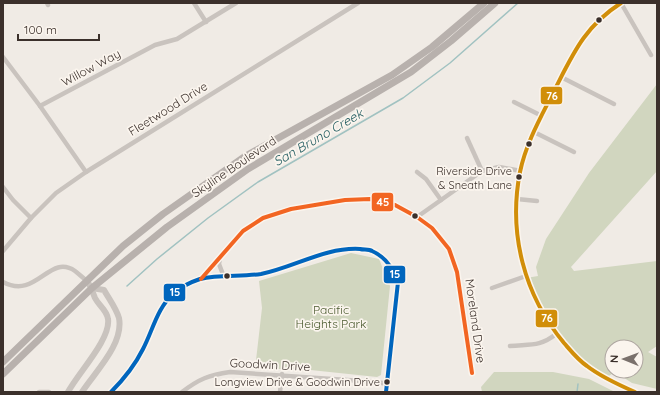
<svg xmlns="http://www.w3.org/2000/svg" width="660" height="395" font-family="Quicksand,sans-serif">
<style>
.green{fill:#d1d6bf;fill-rule:evenodd}
.lines{fill:none;stroke-linecap:round;stroke-linejoin:round}
.stream{stroke:#a1c2c1;stroke-width:1.5}
.minor{stroke:#c9c3be;stroke-width:4.5}
.tertiary{stroke:#c9c3be;stroke-width:6}
.primary{stroke:#b8b1ad;stroke-width:7}
.bus-1-casing{stroke:#fbf5ee;stroke-width:7}
.bus-2-casing{stroke:#fbf5ee;stroke-width:7}
.bus-3-casing{stroke:#fbf5ee;stroke-width:7}
.bus-1{stroke:#d18e09;stroke-width:4}
.bus-2{stroke:#0065bd;stroke-width:4}
.bus-3{stroke:#f26522;stroke-width:4}
.bus-dot{fill:#3b302b;stroke:#fbf5ee;stroke-width:1.5}
.labels{text-anchor:middle;stroke-width:3.5;stroke-linejoin:round;paint-order:stroke}
.bus-label{font-size:11px;fill:#3b302b;stroke:#fbf5ee;text-anchor:end}
.street-label{font-size:12px;fill:#3b302b;stroke:#fbf5ee}
.park-label{font-size:12px;fill:#4a5a2e;stroke:#fbf5ee}
.water-label{font-size:13px;font-style:italic;fill:#1f5a5e;stroke:#fbf5ee}
.line-badge{stroke:#fbf5ee;stroke-width:1.5}
.badge-label{font-size:11px;text-anchor:middle;font-weight:bold;fill:#fff}
</style>
<rect width="100%" height="100%" fill="#f0ebe5"/>
<!-- green -->
<g class="green">
<path d="M657,84V171L571,267L574,271L657,261V346L648,352L657,357V389L632,383L615,372L604,379L598,375L556,334L526,278L538,276L536,267L546,239L589,173ZM612,347H636V371H612Z"/>
<path d="M351,253L379,259L390,286L381,375L377,377L301,369H255L262,308L259,281Z"/>
<path d="M494,372H553L589,379L615,392H482L481,387Z"/>
</g>
<g class="lines">
<!-- stream -->
<g class="stream">
<path d="M127,286L157,259L208,218L258,182L403,98L450,63L518,3"/>
<path d="M577,392L578,384"/>
</g>
<!-- minor -->
<g class="minor">
<path d="M47,3L48,5"/>
<path d="M194,3L206,22"/>
<path d="M621,3C584,27 573,54 554,91C541,117 526,143 520,172C508,233 524,295 564,343C571,351 578,360 587,366C601,377 619,385 635,392"/>
<path d="M621,3L651,55"/>
<path d="M3,57L40,106L86,172"/>
<path d="M561,77L614,104"/>
<path d="M514,102L542,116"/>
<path d="M40,106L155,45L177,39L236,3"/>
<path d="M534,132L574,152"/>
<path d="M467,138L482,171"/>
<path d="M417,172L426,179L441,200"/>
<path d="M3,187L13,200L31,218"/>
<path d="M517,199L537,201"/>
<path d="M417,217L482,171L499,167L521,171"/>
<path d="M3,251L31,218L56,193L86,172L358,3"/>
<path d="M220,258L219,264L224,277"/>
<path d="M201,279L243,231L263,218L291,209L345,200L370,199L395,205L417,217L432,228L449,249L457,272L472,373"/>
<path d="M3,282C37,300 49,253 75,271C79,274 83,278 87,281"/>
<path d="M492,288L526,276"/>
<path d="M510,346C530,344 540,347 556,334"/>
<path d="M39,392H49"/>
<path d="M111,392C124,379 135,365 143,349C153,330 157,308 174,293C181,287 191,282 200,279C219,274 241,277 261,274C295,267 325,247 360,249C364,250 369,249 372,251C386,257 393,268 398,282L386,392"/>
<path d="M182,392C199,379 209,375 230,372L377,382L387,384"/>
<path d="M280,392L282,374"/>
</g>
<!-- tertiary -->
<g class="tertiary">
<path d="M68,392C78,373 111,339 108,319C107,310 99,306 95,298C92,291 92,288 87,281"/>
<path d="M82,392C95,372 124,344 119,318C116,308 109,299 104,290L92,288"/>
</g>
<!-- primary -->
<g class="primary">
<path d="M3,362L123,246L163,214L244,157L392,75L432,47L484,3"/>
<path d="M3,374L92,288L167,227L248,169L411,72L451,41L495,3"/>
</g>
<!-- bus-1 casing -->
<g class="bus-1-casing">
<path id="bus-1" d="M621,3C584,27 573,54 554,91C541,117 526,143 520,172C508,233 524,295 564,343C571,351 578,360 587,366C601,377 619,385 635,392"/>
</g>
<!-- bus-2 casing -->
<g class="bus-2-casing">
<path id="bus-2" d="M111,392C124,379 135,365 143,349C153,330 157,308 174,293C181,287 191,282 200,279C219,274 241,277 261,274C295,267 325,247 360,249C364,250 369,249 372,251C386,257 393,268 398,282L386,392"/>
</g>
<!-- bus-3 casing -->
<g class="bus-3-casing">
<path id="bus-3" d="M201,279L243,231L263,218L291,209L345,200L370,199L395,205L417,217L432,228L449,249L457,272L472,373"/>
</g>
<!-- bus-1 -->
<use href="#bus-1" class="bus-1"/>
<!-- bus-2 -->
<use href="#bus-2" class="bus-2"/>
<!-- bus-3 -->
<use href="#bus-3" class="bus-3"/>
</g>
<!-- markers -->
<g class="bus-dot">
<circle cx="599" cy="20" r="3.5"/>
<circle cx="529" cy="144" r="3.5"/>
<circle cx="519" cy="177" r="3.5"/>
<circle cx="415" cy="216" r="3.5"/>
<circle cx="227" cy="276" r="3.5"/>
<circle cx="387" cy="382" r="3.5"/>
</g>
<g class="labels">
<!-- bus labels -->
<g class="bus-label">
<text x="512" y="175">Riverside Drive<tspan x="512" dy="14">&amp; Sneath Lane</tspan></text>
<text x="380" y="386">Longview Drive &amp; Goodwin Drive</text>
</g>
<!-- street labels -->
<g class="street-label">
<text transform="translate(91 68) rotate(-28)" y="4">Willow Way</text>
<text transform="translate(168 109) rotate(-32)" y="4">Fleetwood Drive</text>
<text transform="translate(234 167) rotate(-34)" y="4">Skyline Boulevard</text>
<text transform="translate(475 321) rotate(82)" y="4">Moreland Drive</text>
<text transform="translate(270 365) rotate(3)" y="4">Goodwin Drive</text>
</g>
<!-- park labels -->
<g class="park-label">
<text x="331" y="314">Pacific<tspan x="331" dy="14">Heights Park</tspan></text>
</g>
<!-- water labels -->
<g class="water-label">
<text transform="translate(318 137) rotate(-30)" y="5">San Bruno Creek</text>
</g>
</g>
<g class="line-badge">
<rect x="540" y="86" width="23" height="19" rx="4" fill="#d18e09"/>
<rect x="371" y="192" width="23" height="20" rx="4" fill="#f26522"/>
<rect x="383" y="265" width="23" height="19" rx="4" fill="#0065bd"/>
<rect x="163" y="283" width="23" height="19" rx="4" fill="#0065bd"/>
<rect x="535" y="309" width="23" height="19" rx="4" fill="#d18e09"/>
</g>
<g class="badge-label">
<text x="552" y="100">76</text>
<text x="383" y="206">45</text>
<text x="395" y="278">15</text>
<text x="175" y="296">15</text>
<text x="547" y="322">76</text>
</g>
<!-- border -->
<rect width="660" height="395" fill="none" stroke="#3b302b" stroke-width="8"/>
<!-- north arrow -->
<g transform="translate(624 359) rotate(271)"><circle r="19" fill="#fbf5ee" stroke="#aea6a0"/>
<path d="M0-3L7 15L0 10L-7 15Z" fill="#7a716c"/>
<text y="-6" font-size="11" font-weight="bold" text-anchor="middle" fill="#3b302b">N</text>
</g>
<!-- scale -->
<path d="M18 34v6h81v-6" fill="none" stroke="#3b302b" stroke-width="2"/>
<text x="24" y="34" font-size="12" fill="#3b302b" stroke="#fbf5ee" stroke-width="3" paint-order="stroke">100 m</text>
</svg>
